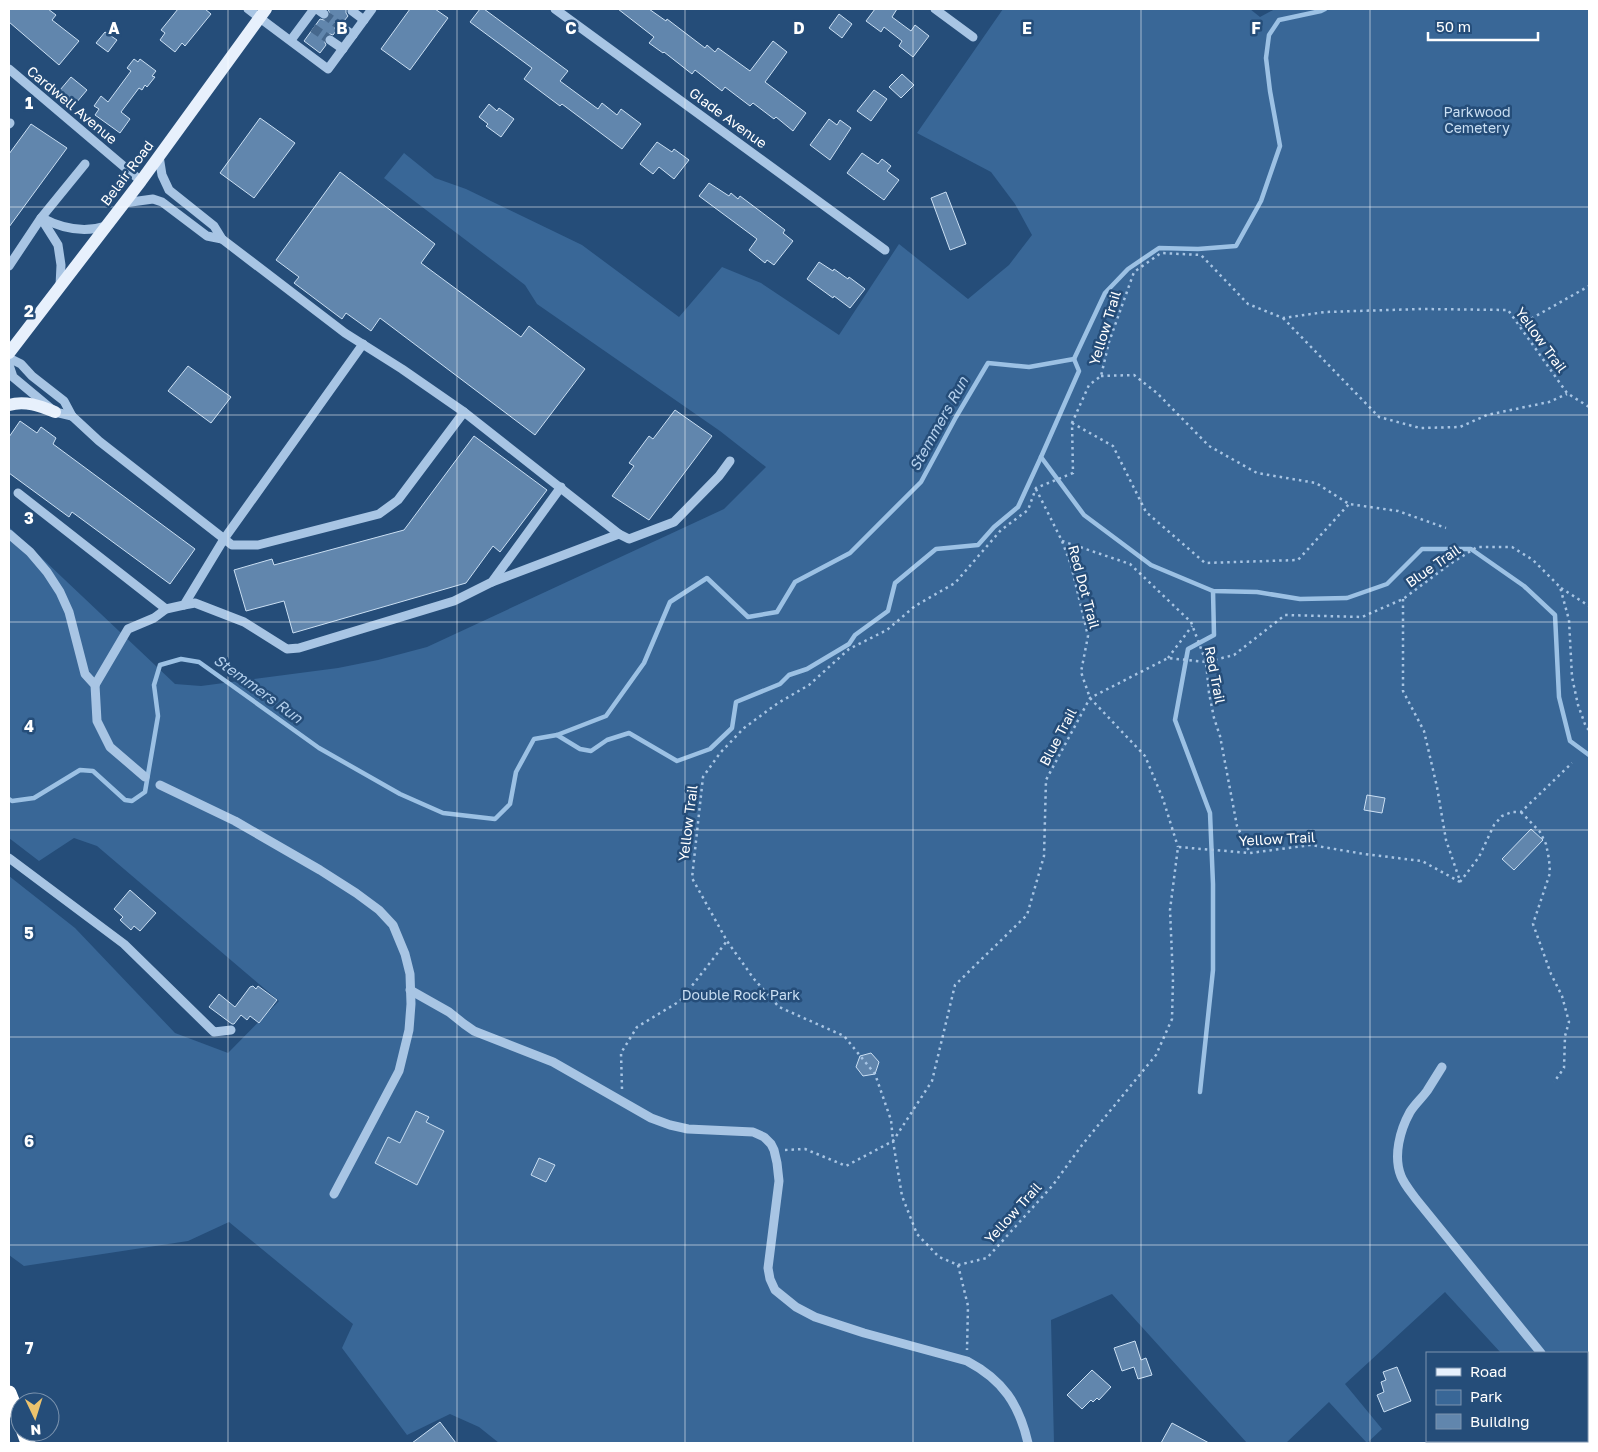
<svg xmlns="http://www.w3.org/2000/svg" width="1598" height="1452" font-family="'Golos Text',sans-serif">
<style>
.green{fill:#396797}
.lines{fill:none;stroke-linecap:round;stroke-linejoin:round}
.stream{stroke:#9cc1e4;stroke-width:4.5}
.building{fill:#6186ad;stroke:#cadff3}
.minor-tunnel{stroke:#46688d;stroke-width:9;stroke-dasharray:9 4.5;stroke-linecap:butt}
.path{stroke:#a8c5e4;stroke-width:2.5;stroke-dasharray:2.5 4;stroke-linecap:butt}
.minor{stroke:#a8c5e4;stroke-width:9}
.major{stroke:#e7f0fc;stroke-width:12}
.highway{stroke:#fff;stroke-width:15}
.grid{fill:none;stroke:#fff;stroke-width:1;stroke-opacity:0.55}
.labels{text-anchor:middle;stroke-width:5;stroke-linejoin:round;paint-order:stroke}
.street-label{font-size:14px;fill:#fff;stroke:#254d79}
.park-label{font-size:14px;fill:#cadff3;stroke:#254d79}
.water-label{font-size:15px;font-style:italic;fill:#b3cfec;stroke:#254d79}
.grid-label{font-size:16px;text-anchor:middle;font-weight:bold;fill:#fff;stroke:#254d79;stroke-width:5;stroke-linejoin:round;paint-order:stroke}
</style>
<rect width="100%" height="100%" fill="#254d79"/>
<!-- green -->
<path class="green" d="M1003,9H1250L1260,17L1275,9H1589V1443H1583L1581,1441H1587V1353H1501L1445,1292L1345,1384L1382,1429L1367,1443L1329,1402L1286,1443H1247L1112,1294L1051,1320L1054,1443H499L479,1427L450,1414L407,1435L342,1348L353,1324L229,1222L188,1241L24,1266L9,1255V876L75,928L175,1033L228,1053L279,1001L97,846L74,838L39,861L9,838V527L175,684L201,686L338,668L378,660L427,647L724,509L766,467L720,431L537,304L525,285L384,178L404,153L435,178L466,189L582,245L679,317L722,267L761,283L839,335L899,244L968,299L1009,265L1032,235L1015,204L991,172L917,133Z"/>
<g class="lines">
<!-- stream -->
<g class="stream">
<path d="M1074,359L1079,371L1041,457L1084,515L1151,565L1213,591L1257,592L1300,599L1347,598L1387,584L1422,549H1471L1524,586L1555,615L1559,697L1570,741L1589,755"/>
<path d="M1074,359L1105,293L1128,269L1159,248L1198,249L1236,246L1261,201L1280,146L1270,91L1266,58L1269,35L1279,20L1321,11L1325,9"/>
<path d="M557,735L580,749L591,751L607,740L629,733L677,761L710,749L732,728L736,702L780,684L789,675L807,669L849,644L855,635L888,611L895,583L936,549L978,545L994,527L1018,507L1041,457"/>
<path d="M9,799L12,801L34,798L80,770L93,771L125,800L132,801L145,792L158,716L154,685L160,665L181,659L199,662L319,748L400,794L443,813L495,819L510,804L516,772L534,739L557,735L606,716L644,663L670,602L707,578L748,617L777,612L795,582L850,553L921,482L956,417L988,363L1029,367L1074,359"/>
<path d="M1200,1092L1213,970V884L1210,813L1175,720L1188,649L1214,635L1213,591"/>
</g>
</g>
<!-- building -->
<g class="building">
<path d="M9,9H48L56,15L52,20L79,41L59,65L9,22Z"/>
<path d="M178,9H205L211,14L185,46L182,43L175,52L160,40L165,33L161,30Z"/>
<path d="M328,9H346V13L348,16L344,21L340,20L335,22L334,26L336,31L333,35L330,34L325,36L324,40L326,45L320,53L304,41L320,19L324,20L329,18L330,14Z"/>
<path d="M410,9H435L448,18L410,70L381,49Z"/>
<path d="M480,9H484L568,71L560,81L598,109L602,103L617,115L621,109L641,124L622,149L562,104L560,106L524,79L532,68L470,22Z"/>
<path d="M618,9H649L666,21L667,19L705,48L707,45L715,52L718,48L750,71L773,41L787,52L765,82L806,113L793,131L776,117L774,119L753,103L750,106L725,87L722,91L695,70L692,74L664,52L663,53L649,43L654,37Z"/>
<path d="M875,9H897L892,17L911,31L915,25L929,36L913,57L899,46L902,41L884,27L881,32L866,21Z"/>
<path d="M839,14L852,24L842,38L829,28Z"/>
<path d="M105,32L117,40L108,52L96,43Z"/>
<path d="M134,59L138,62L140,59L156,71L152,76L155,77L147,87L145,85L142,90L139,88L121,112L130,119L120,133L95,115L99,109L94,106L101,96L108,102L131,71L127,68Z"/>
<path d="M902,74L914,85L901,98L889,87Z"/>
<path d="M71,77L87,90L76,103L60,90Z"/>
<path d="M874,90L887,99L871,121L857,111Z"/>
<path d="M489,104L497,111L499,108L514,119L501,137L486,126L488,124L479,117Z"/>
<path d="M260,118L295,143L254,198L220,173Z"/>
<path d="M829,119L837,125L840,120L851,128L830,160L810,145Z"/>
<path d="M31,124L67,148L9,227V154Z"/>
<path d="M657,142L672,152L674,149L689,160L674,179L659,167L653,174L640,164Z"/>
<path d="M862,153L878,164L882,159L891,166L887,171L899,180L884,200L847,173Z"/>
<path d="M340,172L435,244L421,263L521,337L529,326L585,369L535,435L380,318L371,331L346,313L342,319L294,283L299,277L276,260Z"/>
<path d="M709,183L729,196L731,193L738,199L740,196L785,230L783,233L793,241L774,265L767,260L765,263L749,250L757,239L699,196Z"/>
<path d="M946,192L966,244L950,250L931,198Z"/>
<path d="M819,262L833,271L834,269L848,279L849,277L865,289L850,308L834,296L833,298L807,279Z"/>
<path d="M188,366L231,397L211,423L168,391Z"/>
<path d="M675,410L712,436L649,520L612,496L634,466L629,463L649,436L653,439Z"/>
<path d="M20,421L37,433L41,427L56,438L53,444L195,549L170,584L72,512L69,517L9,473V437Z"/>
<path d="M474,436L547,490L500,552L493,546L466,583L293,633L284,601L246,611L234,570L272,559L274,565L404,530Z"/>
<path d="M1367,795L1385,798L1382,813L1364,810Z"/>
<path d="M1531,829L1543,840L1514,870L1502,859Z"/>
<path d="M130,890L156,913L140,931L134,926L131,930L120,920L123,917L114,909Z"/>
<path d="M253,986L256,989L258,986L277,1000L259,1023L250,1016L247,1020L241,1015L234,1024H232L209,1007L219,994L235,1007L250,987Z"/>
<path d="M871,1053L879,1062L875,1074L863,1076L856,1067L860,1056Z"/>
<path d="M416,1111L429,1117L426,1122L444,1131L417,1185L375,1163L388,1137L400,1143Z"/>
<path d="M539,1158L555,1165L546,1182L531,1175Z"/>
<path d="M1135,1341L1141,1360L1146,1358L1152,1375L1138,1379L1134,1367L1122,1371L1114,1348Z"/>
<path d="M1397,1367L1411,1401L1384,1412L1377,1395L1384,1392L1381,1382L1386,1380L1383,1372Z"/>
<path d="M1092,1370L1111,1387L1099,1400L1097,1398L1093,1402L1091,1400L1082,1409L1067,1395Z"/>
<path d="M440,1422L456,1443H412Z"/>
<path d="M1172,1423L1209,1443H1161Z"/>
</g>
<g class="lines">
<!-- minor-tunnel -->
<g class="minor-tunnel">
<path d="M324,14L340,26"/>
<path d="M313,28L330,40"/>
</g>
<!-- path -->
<g class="path">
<path d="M1283,318L1379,417L1420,428L1460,427L1487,415L1549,402L1567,394"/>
<path d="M1520,325L1589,286"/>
<path d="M1101,376L1134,375L1157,393L1209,446L1257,473L1316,483L1349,504L1398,511L1446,528"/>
<path d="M1072,423L1113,446L1146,512L1205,563L1298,560L1349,504"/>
<path d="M1036,489L1062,541L1071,565L1088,636L1081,672L1090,698L1145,756L1163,799L1178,847"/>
<path d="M1062,541L1130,564L1191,622L1206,662L1209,693L1214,718L1220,736L1237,826L1250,853"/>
<path d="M1561,588L1589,606"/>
<path d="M1403,599V691L1424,731L1437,787L1446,840L1460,881"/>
<path d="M1168,658L1192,626"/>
<path d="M1521,812L1540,832L1546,844L1549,859L1550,873L1533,924L1551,974L1562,996L1569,1022L1565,1036L1564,1068L1554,1082"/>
<path d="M1460,882L1422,861L1364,854L1311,845L1250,853L1178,847L1170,910L1173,979L1172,1019L1156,1055L1082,1145L1053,1185L987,1258L958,1265L939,1257L917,1234L902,1196L893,1141L891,1120L875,1074L844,1036L779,1007L754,979L727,941L692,878L703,777L720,753L744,728L778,703L809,685L849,649L887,630L915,606L955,583L1001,530L1028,510L1036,488L1073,473L1072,423L1089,385L1101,376L1109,342L1134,272L1161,253L1201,255L1248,304L1283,318L1325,312L1421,309L1508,310L1567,393L1589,407"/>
<path d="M1460,882L1479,857L1494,825L1502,816L1512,812H1521L1572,763"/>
<path d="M622,1089L621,1053L637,1027L680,1001L727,941"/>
<path d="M785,1150L805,1149L846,1166L893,1141L932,1081L955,985L1027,915L1044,856L1046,780L1090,698L1168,658L1206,662L1234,655L1285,615L1362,617L1403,599L1450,564L1477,547H1512L1533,560L1560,587L1569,620L1572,677L1578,705L1586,727L1589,730"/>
<path d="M958,1265L968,1306L967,1350"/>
</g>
<!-- minor -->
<g class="minor">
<path d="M248,9L328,69L372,9"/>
<path d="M317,9L324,14"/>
<path d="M555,9L885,250"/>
<path d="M935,9L973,37"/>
<path d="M352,11L364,20"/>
<path d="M340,26L353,35"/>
<path d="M291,40L314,9"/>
<path d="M330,40L343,49"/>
<path d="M9,69L141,181"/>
<path d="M9,124L10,123"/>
<path d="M124,203L153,199L162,202L207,236L222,239"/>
<path d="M41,218L58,245L61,265L60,286"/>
<path d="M42,218C63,229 84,233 106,226"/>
<path d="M9,266L41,218L85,164"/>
<path d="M9,358L21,364L32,376L64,401L72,416L99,441L232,545H258L379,514L398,500L464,412L402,369L345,333L222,239L214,226L169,190L162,175L159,156"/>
<path d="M9,365L13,377L55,412L72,416"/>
<path d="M464,412L619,534"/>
<path d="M18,493L166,609"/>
<path d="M9,534L30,552L47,572L60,592L69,612L85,674L95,685L97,721L110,747L145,777"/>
<path d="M492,582L619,534L629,539L674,522L719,476L730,461"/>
<path d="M184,605L195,603L244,622L287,649L299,648L454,601L492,582L561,487"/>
<path d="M95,685L128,629L154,618L166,609L184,605L224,539L363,344"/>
<path d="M160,785L235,821L320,870L356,893L379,910L393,925L405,954L410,974L411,1004L409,1030L399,1071L334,1194"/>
<path d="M9,858L124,944L214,1032L231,1030"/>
<path d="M410,990L449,1012L464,1024L474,1031L553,1062L651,1118L670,1125L688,1129L753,1132L764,1137L771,1144L774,1150L777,1163L779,1181L768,1268L770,1279L775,1290L796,1307L815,1317L864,1333L967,1361C1003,1380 1019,1404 1028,1443"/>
<path d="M1442,1067C1437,1075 1432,1083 1427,1091C1422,1098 1415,1104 1410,1112C1400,1130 1393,1156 1401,1176C1404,1184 1411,1192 1416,1199L1541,1353"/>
<path d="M1587,1405L1589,1408"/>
</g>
<!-- major -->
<g class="major">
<path d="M9,353L141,181L266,9"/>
<path d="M9,405C25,400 40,406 55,412"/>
</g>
<!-- highway -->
<g class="highway">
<path d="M9,1393L20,1421"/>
<path d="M24,1432L28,1443"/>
</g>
</g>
<!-- grid -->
<path class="grid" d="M228,9V1443M457,9V1443M685,9V1443M913,9V1443M1141,9V1443M1370,9V1443M9,207H1589M9,415H1589M9,622H1589M9,830H1589M9,1037H1589M9,1245H1589"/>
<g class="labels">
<!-- street labels -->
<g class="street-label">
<text transform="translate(72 105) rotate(40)" y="5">Cardwell Avenue</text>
<text transform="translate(728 118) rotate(36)" y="5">Glade Avenue</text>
<text transform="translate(127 173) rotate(-53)" y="5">Belair Road</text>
<text transform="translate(1105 328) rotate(-73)" y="5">Yellow Trail</text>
<text transform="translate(1541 340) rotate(54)" y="5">Yellow Trail</text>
<text transform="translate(1433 566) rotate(-35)" y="5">Blue Trail</text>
<text transform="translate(1084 587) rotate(75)" y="5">Red Dot Trail</text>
<text transform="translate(1215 675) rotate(79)" y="5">Red Trail</text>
<text transform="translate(1058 737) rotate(-62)" y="5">Blue Trail</text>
<text transform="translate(688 823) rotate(-83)" y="5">Yellow Trail</text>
<text transform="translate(1277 839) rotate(-3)" y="5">Yellow Trail</text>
<text transform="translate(1013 1213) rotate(-48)" y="5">Yellow Trail</text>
</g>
<!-- park labels -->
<g class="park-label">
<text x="1477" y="117">Parkwood<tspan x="1477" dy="16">Cemetery</tspan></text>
<text x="741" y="1000">Double Rock Park</text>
</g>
<!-- water labels -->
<g class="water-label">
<text transform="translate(939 424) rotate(-61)" y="5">Stemmers Run</text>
<text transform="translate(258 689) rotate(36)" y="5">Stemmers Run</text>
</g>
</g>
<g class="grid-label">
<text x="114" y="34">A</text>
<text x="342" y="34">B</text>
<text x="571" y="34">C</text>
<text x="799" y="34">D</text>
<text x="1027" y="34">E</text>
<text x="1256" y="34">F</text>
<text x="29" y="109">1</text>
<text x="29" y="317">2</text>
<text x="29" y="524">3</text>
<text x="29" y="732">4</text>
<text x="29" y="939">5</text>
<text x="29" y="1147">6</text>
<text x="29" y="1354">7</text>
</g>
<!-- border -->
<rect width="1598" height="1452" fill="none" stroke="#ffffff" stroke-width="20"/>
<!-- legend -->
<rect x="1426" y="1352" width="162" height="90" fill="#254d79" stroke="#7c94af"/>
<rect x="1436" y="1368" width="25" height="8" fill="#e7f0fc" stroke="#7c94af"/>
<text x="1470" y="1377" font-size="15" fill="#ffffff">Road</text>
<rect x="1436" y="1390" width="25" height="15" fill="#396797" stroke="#7c94af"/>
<text x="1470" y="1402" font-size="15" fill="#ffffff">Park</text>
<rect x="1436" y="1414" width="25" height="15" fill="#6186ad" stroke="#7c94af"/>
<text x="1470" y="1427" font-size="15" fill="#ffffff">Building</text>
<!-- north arrow -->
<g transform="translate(35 1417) rotate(176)"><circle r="24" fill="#254d79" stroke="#7c94af"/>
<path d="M0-4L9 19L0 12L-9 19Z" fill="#edc36d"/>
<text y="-8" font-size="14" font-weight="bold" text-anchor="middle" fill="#ffffff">N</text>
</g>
<!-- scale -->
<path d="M1428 32v8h110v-8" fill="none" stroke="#ffffff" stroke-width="2.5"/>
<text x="1436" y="32" font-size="15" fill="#ffffff" stroke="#254d79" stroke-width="4" paint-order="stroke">50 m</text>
</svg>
